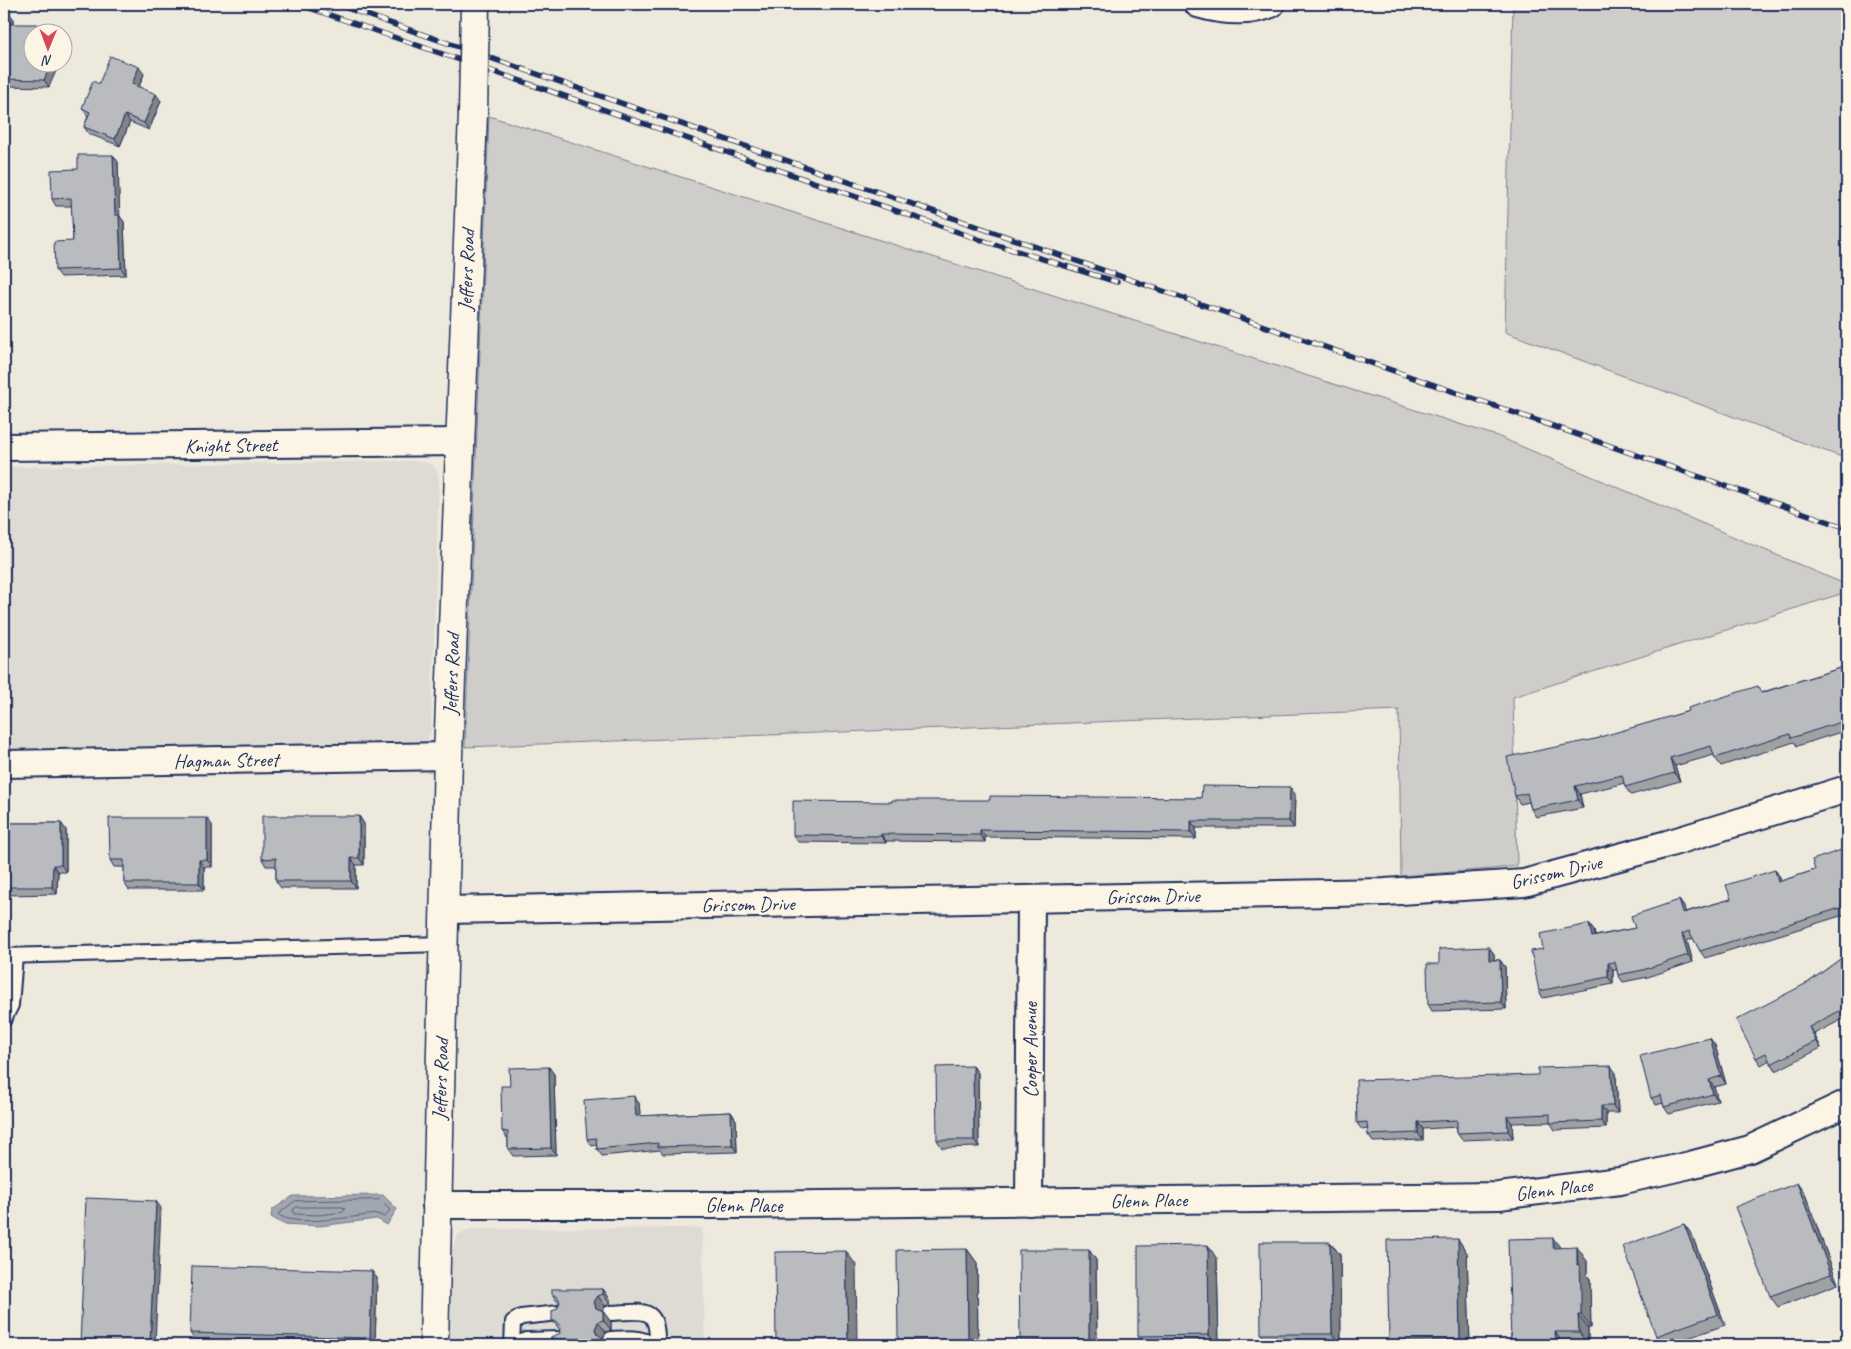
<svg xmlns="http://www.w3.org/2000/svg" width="1851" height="1349" font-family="Caveat,sans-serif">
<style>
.built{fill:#dedbd4}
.green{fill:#cfcdca;stroke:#757e94}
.water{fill:#a2a7af;stroke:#6c778f}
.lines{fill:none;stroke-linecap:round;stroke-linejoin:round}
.shore{stroke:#515f7e;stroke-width:1}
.service-casing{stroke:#1b2f5e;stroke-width:18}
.minor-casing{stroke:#1b2f5e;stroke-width:30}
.secondary-casing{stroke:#1b2f5e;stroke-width:31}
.service{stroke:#fcf5e5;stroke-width:14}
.minor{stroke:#fcf5e5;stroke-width:26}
.secondary{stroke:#fcf5e5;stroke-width:28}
.rail-casing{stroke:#1b2f5e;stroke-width:5.5}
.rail{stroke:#fcf5e5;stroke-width:4;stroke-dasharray:11;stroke-linecap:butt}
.secondary-bridge-casing{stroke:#1b2f5e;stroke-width:31;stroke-linecap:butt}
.secondary-bridge{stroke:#fcf5e5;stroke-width:28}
.wall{fill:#a0a1a3;stroke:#1b2f5e}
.shaded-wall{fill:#828385;stroke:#1b2f5e}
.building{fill:#babbbe;stroke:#1b2f5e}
.labels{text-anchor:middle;stroke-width:4;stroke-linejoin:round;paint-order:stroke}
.street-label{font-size:20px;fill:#1b2f5e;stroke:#fcf5e5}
</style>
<rect width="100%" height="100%" fill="#eee9dd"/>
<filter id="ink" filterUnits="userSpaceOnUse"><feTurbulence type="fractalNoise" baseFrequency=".02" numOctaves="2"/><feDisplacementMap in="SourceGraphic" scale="10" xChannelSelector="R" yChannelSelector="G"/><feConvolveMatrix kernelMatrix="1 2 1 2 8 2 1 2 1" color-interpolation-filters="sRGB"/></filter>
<g filter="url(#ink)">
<!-- built -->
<g class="built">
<path d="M408,461L425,462L433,465L437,472L439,481L431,730L427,742L412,747L4,750V467Z"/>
<path d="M702,1228L705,1345H450L452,1249L458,1235L470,1229Z"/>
</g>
<!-- green -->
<g class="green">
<path d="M1513,4H1847V459L1505,332Z"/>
<path d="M489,116L1497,436L1847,585V592L1513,697L1517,866L1492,869L1401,876L1399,710L465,747Z"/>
</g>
<!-- water -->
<path class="water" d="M383,1195L397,1209L387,1225L377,1219L319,1226L283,1224L271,1217L272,1210L293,1196Z"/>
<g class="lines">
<!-- shore -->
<g class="shore">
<path d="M380,1200L390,1210L385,1217L377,1214C356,1216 291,1228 278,1214L295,1201Z"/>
<path d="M297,1207H343L345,1209L343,1212L319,1215L294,1214L293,1210Z"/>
</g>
<!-- service casing -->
<g class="service-casing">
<g id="service">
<path d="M4,956L444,944"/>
<path d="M4,1019L11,1005L15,956"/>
<path d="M610,1313C643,1312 658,1304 657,1345"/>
<path d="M611,1339C626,1338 640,1336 653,1345"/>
<path d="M512,1345L513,1322L521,1317L559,1313"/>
<path d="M515,1345L526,1340L560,1339"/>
</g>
</g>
<!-- minor casing -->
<g class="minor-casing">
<g id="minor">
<path d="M1198,4C1222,11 1248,14 1271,4"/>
<path d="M4,447L459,442"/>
<path d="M4,764L448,756"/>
<path d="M445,910L1385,892L1524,883L1667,844L1847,789"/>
<path d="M1029,1202L1031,899"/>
<path d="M436,1205H742L1499,1196L1620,1181L1690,1165L1750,1149L1847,1103"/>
</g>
</g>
<!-- secondary casing -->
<g class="secondary-casing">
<path id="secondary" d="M434,1345L448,756L473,114"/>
</g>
<!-- service -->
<use href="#service" class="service"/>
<!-- minor -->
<use href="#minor" class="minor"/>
<!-- secondary -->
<use href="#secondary" class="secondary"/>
<!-- rail casing -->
<g class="rail-casing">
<g id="rail">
<path d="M298,4L981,240L1117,282"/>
<path d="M335,4L1847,528"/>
</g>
</g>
<!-- rail -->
<use href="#rail" class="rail"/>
<!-- secondary-bridge casing -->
<g class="secondary-bridge-casing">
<path id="secondary-bridge" d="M473,114L475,4"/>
</g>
<!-- secondary-bridge -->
<use href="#secondary-bridge" class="secondary-bridge"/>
</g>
<!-- wall -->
<g class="wall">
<path d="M4,11L13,18V24L49,87L4,86Z"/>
<path d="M144,74L139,87L161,101L149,130L130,122L120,146L89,134L84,127L88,116L87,115L82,108L99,84Z"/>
<path d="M113,155L118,162L119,215L124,222L126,275L60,277L55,270L73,241L72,206H56L52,199L78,169Z"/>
<path d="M1847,666V730L1797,746L1794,742L1721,766L1715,758L1714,755L1675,766L1680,781L1631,795L1625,787V783L1580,794L1583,808L1536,817L1531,809L1529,802L1520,804L1515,796L1600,738L1689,711L1763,692Z"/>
<path d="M1290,787L1295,794L1294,828H1196V839L985,837V842L886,841V843L798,842L793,835L892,802L1201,798Z"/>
<path d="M359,816L364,824V865H356V888H281L276,881V866H266L262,859Z"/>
<path d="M4,823H61L66,830V872H58L57,894L4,895Z"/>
<path d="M212,825V867H204V890H129L124,883V867H114L110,860Z"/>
<path d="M1847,848V914L1705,958L1700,951L1693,938L1687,941L1693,962L1648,977L1623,982L1618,975L1617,970H1613V984L1543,998L1539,991L1543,949L1589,924L1594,931L1595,936L1635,928L1679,900L1684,907L1685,912L1731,899L1775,870L1780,877L1781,881L1815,870Z"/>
<path d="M1489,947L1494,954V960H1500L1505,967L1506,1009L1432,1011L1428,1004L1439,964Z"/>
<path d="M1847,954V1017L1814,1034L1821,1048L1776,1071L1770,1060L1761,1065L1756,1058L1809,982Z"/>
<path d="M1715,1045L1726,1084L1714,1087L1718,1101L1669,1114L1664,1107L1663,1103L1656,1105L1651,1098Z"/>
<path d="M973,1066L978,1073L979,1147L942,1148L937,1140Z"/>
<path d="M1616,1073L1618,1113H1606V1128L1555,1130L1550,1122L1512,1123L1513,1138L1462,1140L1457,1133V1127L1423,1129V1140L1373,1142L1368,1135V1129L1362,1130L1357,1123Z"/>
<path d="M554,1074L556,1155L513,1156L508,1149V1138H507L502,1131L510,1086Z"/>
<path d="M639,1103L640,1116L731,1112L736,1120L737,1152L663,1154L660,1150L602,1156L597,1149V1145L592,1146L587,1139Z"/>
<path d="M1805,1194L1838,1284L1778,1307L1770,1296Z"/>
<path d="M1684,1224L1692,1235L1725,1325L1668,1345H1662L1656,1336Z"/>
<path d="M1458,1239L1467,1253L1470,1345H1391L1389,1342Z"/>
<path d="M1330,1242L1340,1255L1341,1345H1269L1261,1334Z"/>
<path d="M1560,1248L1587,1261V1275L1590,1279V1303L1591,1328H1588V1345H1512L1511,1344Z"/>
<path d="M967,1249L977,1263L978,1345H901L898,1340Z"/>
<path d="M1089,1250L1096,1260L1097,1345H1024L1020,1341Z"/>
<path d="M1217,1259L1219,1345H1144L1138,1336Z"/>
<path d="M377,1278L375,1345L195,1340L190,1333Z"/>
<path d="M603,1289L610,1299V1304L605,1306L602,1311L611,1322V1330L606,1332L603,1338L608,1345H557L552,1339L560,1333L561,1331L552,1320L559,1304L552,1294Z"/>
</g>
<!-- shaded-wall -->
<g class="shaded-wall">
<path d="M8,11L13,18V31L8,24Z"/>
<path d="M64,36L69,43L62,57V39Z"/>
<path d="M52,62H60L49,87L44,80Z"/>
<path d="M139,67L144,74L137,91L132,84Z"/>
<path d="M156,94L161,101L149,130L144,123Z"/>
<path d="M125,115L130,122L120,146L115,139Z"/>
<path d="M113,155L118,162L120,222L115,215Z"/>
<path d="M119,215L124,222L126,275L121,268Z"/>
<path d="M1670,758L1675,766L1680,781L1674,773Z"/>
<path d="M1575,786L1580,794L1583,808L1578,800Z"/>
<path d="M1290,787L1295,794L1294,828L1289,821Z"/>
<path d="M359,816L364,824V865L359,858Z"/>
<path d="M207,818L212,825V867L207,860Z"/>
<path d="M1191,821L1196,828V839L1191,832Z"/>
<path d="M61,823L66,830V872L61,865Z"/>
<path d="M980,830L985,837V842L980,835Z"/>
<path d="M881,834L886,841V843L881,836Z"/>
<path d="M351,858L356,865V888L351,881Z"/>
<path d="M199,860L204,867V890L199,883Z"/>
<path d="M53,865L58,872L57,894L52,887Z"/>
<path d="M1775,870L1780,877L1783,889L1778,882Z"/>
<path d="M1679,900L1684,907L1688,920L1683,913Z"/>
<path d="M1589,924L1594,931L1597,944L1592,937Z"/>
<path d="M1682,934L1687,941L1693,962L1688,955Z"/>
<path d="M1489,947L1494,954V967L1489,960Z"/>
<path d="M1500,960L1505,967L1506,1009L1501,1002Z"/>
<path d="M1608,963L1613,970V984L1608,977Z"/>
<path d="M1809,1027L1814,1034L1821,1048L1816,1041Z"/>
<path d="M1710,1038L1715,1045L1726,1084L1721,1076Z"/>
<path d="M973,1066L978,1073L979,1147L974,1140Z"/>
<path d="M1611,1066L1616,1073L1618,1113L1613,1106Z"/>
<path d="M549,1067L554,1074L556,1155L551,1148Z"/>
<path d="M1709,1080L1714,1087L1718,1101L1713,1094Z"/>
<path d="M634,1096L639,1103L641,1123L636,1116Z"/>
<path d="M1601,1106L1606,1113V1128L1601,1121Z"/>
<path d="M731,1112L736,1120L737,1152L732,1145Z"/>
<path d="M1507,1116L1512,1123L1513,1138L1508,1131Z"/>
<path d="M1418,1122L1423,1129V1140L1418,1133Z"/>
<path d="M1797,1183L1805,1194L1838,1284L1831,1274Z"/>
<path d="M156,1201L161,1208L155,1345H150Z"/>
<path d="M1684,1224L1692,1235L1725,1325L1718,1314Z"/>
<path d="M1553,1238L1563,1251L1553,1248Z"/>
<path d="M1458,1239L1467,1253L1470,1345H1464L1460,1339Z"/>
<path d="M1330,1242L1340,1255L1341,1345H1340L1332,1334Z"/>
<path d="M1208,1245L1217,1259L1219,1345H1217L1209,1335Z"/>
<path d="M1577,1247L1587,1261V1275L1590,1279L1591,1328L1581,1315Z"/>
<path d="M967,1249L977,1263L978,1345H972L968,1340Z"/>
<path d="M1089,1250L1096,1260L1097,1345H1093L1089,1340Z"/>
<path d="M846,1251L856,1265L857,1345H848Z"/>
<path d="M372,1271L377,1278L375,1345L370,1338Z"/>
<path d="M603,1289L610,1299V1304L603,1294Z"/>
<path d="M598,1296L605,1306L601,1313L596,1308L594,1302Z"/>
<path d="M603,1311L611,1322V1330L603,1320Z"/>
<path d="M1578,1315L1588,1328V1345L1579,1332Z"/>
<path d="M598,1322L606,1332L602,1339L597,1334L595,1329Z"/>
<path d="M1555,1332L1564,1345H1557L1556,1343Z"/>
</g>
<!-- building -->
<g class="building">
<path d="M4,11H8V24H37L56,32H32V62H52L44,80L4,79Z"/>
<path d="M110,56L139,67L132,84L156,94L144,123L125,115L115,139L84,127L90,112L82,108L93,81L99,84Z"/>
<path d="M78,155H113L115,215H119L121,268L55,270L54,242L73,241L71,198L52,199L51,170L78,169Z"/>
<path d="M1847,666V720L1791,738L1790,734L1715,758L1711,746L1670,758L1674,773L1625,787L1622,775L1575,786L1578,800L1531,809L1527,793L1515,796L1507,757L1600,738V737L1689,711L1688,708L1758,686L1761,693Z"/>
<path d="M1202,786L1290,787L1289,821H1191V832L980,830V835L881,834V836L793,835V801L892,802V800H990V796L1201,798Z"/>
<path d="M262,816H359V858H351V881H276V858L262,859Z"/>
<path d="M109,818H207V860H199V883H124V860H110Z"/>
<path d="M4,823H61V865H53L52,887H4Z"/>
<path d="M1847,848V906L1700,951L1689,931L1682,934L1688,955L1643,970L1618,975L1615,962L1608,963V977L1539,991L1531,951L1543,949L1540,934L1589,924L1592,937L1635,928L1631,916L1679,900L1683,913L1731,899L1726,885L1775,870L1778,882L1815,870L1812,860Z"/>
<path d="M1489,947V960H1500L1501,1002L1428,1004L1427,964H1439V949Z"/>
<path d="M1847,954V1007L1809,1027L1816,1041L1771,1064L1766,1053L1756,1058L1736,1020L1809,982Z"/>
<path d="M1710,1038L1721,1076L1709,1080L1713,1094L1664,1107L1661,1095L1651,1098L1640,1056Z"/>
<path d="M973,1066L974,1140H937L936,1067Z"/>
<path d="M1611,1066L1613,1106H1601V1121L1550,1123V1114L1507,1116L1508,1131L1457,1133V1120L1418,1122V1133L1368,1135L1367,1122L1357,1123L1356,1080L1538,1075V1068Z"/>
<path d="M549,1067L551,1148L508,1149V1132L502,1131L501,1086H510L509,1068Z"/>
<path d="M634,1096L636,1116L731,1112L732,1145L658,1147V1143L597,1149L596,1138L587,1139L584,1100Z"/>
<path d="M1797,1183L1831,1274L1770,1296L1735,1207Z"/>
<path d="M86,1198L156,1201L150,1345H80Z"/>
<path d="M1684,1224L1718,1314L1656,1336L1623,1246Z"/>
<path d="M1553,1238V1248L1577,1247V1265H1580L1581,1289V1315H1578L1579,1332H1555L1556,1343L1511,1344L1508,1239Z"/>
<path d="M1458,1239L1460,1339L1389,1342L1387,1240Z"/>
<path d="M1260,1242H1330L1332,1334H1261Z"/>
<path d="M1208,1245L1209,1335L1138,1336V1246Z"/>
<path d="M967,1249L968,1340H898L897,1250Z"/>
<path d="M1019,1250H1089V1340L1020,1341Z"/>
<path d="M846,1251L848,1345H776L775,1252Z"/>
<path d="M192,1266L372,1271L370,1338L190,1333Z"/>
<path d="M552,1289H603V1294L598,1296L594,1302L596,1308L603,1311V1320L598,1322L595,1329L597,1334L604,1339H552V1337L560,1333L561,1329L560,1324L552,1320V1311L557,1309L560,1302L558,1297L552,1294Z"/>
</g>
</g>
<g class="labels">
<!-- street labels -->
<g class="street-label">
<text transform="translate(466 270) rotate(-88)" y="7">Jeffers Road</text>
<text transform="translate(231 445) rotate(-1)" y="7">Knight Street</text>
<text transform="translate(451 674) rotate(-88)" y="7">Jeffers Road</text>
<text transform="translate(226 760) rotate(-1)" y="7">Hagman Street</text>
<text transform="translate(1556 872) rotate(-13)" y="7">Grissom Drive</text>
<text transform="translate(1153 896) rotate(-1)" y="7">Grissom Drive</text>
<text transform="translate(748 904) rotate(-1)" y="7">Grissom Drive</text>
<text transform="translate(1030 1050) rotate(-90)" y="7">Cooper Avenue</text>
<text transform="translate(440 1079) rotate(-88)" y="7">Jeffers Road</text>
<text transform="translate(1554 1189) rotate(-7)" y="7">Glenn Place</text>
<text transform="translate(1149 1200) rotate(-1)" y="7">Glenn Place</text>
<text x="744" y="1212">Glenn Place</text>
</g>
</g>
<!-- margin -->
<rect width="1851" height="1349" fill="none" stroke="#fcf5e5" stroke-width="20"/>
<rect x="10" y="10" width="1831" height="1329" fill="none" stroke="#1b2f5e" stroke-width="2" filter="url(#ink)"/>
<!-- north arrow -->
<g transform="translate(48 48) rotate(181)"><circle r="24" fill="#fcf5e5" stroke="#a2a6af"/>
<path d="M0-4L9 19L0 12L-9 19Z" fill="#d1495b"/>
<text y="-8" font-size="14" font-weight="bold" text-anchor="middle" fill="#1b2f5e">N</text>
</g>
</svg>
